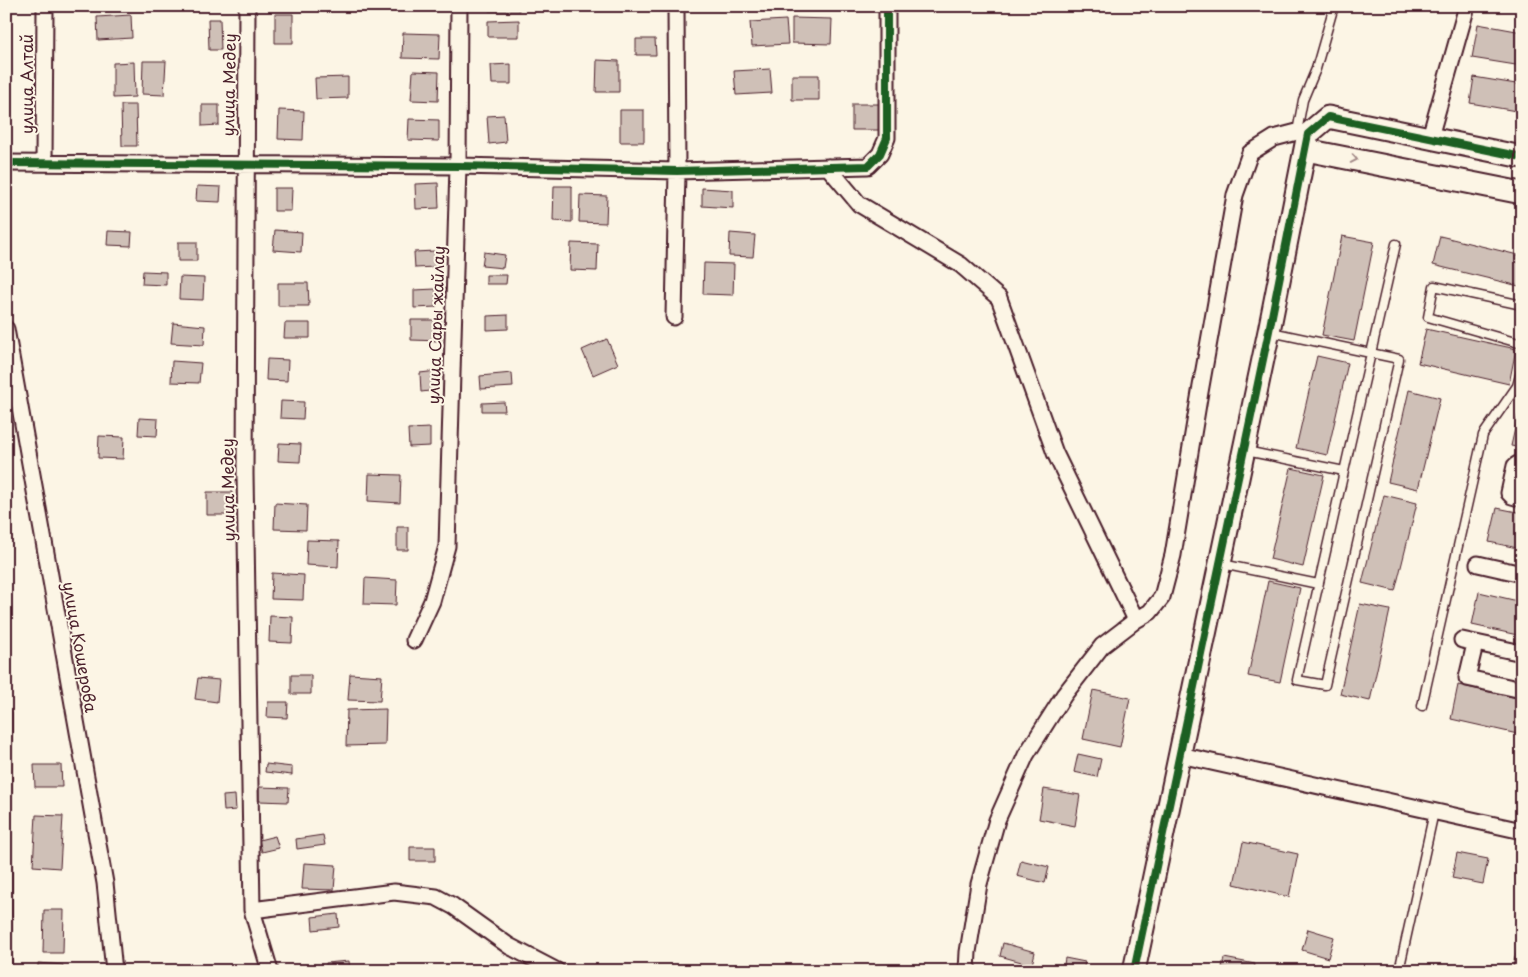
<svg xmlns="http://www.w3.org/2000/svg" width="1528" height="977" font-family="'Playpen Sans',sans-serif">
  <rect width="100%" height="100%" fill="#fcf5e5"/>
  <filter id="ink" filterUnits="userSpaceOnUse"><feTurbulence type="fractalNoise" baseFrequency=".02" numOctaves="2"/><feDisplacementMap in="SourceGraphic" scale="10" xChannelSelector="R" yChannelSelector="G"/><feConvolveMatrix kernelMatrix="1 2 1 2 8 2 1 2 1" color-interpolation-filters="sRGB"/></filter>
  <g filter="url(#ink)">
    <path fill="#cfc0b7" stroke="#4a1f2b" d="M 68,6 L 108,6 L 108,11 L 68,9 Z
      M 428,6 L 440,6 L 440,9 L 428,10 Z
      M 489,6 L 519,6 L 519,11 L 489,11 Z
      M 623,6 L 656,6 L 656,10 L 623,11 Z
      M 275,14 L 293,14 L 293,43 L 275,43 Z
      M 131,15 L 132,38 L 98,40 L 97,17 Z
      M 792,18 L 832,19 L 831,44 L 792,43 Z
      M 208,19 L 220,19 L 221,50 L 209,50 Z
      M 519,20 L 519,37 L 488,37 L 488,21 Z
      M 786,20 L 788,44 L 752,46 L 750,22 Z
      M 1478,24 L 1522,32 L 1522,66 L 1472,58 Z
      M 403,33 L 440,34 L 439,59 L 402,58 Z
      M 636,39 L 655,39 L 656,55 L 636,55 Z
      M 597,60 L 619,61 L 619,92 L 596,92 Z
      M 143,61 L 166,61 L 164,95 L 142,94 Z
      M 134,62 L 135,97 L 113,98 L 113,63 Z
      M 511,64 L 511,84 L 492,84 L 491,65 Z
      M 770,69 L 772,93 L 736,95 L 734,71 Z
      M 413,71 L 439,72 L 438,101 L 411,100 Z
      M 792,75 L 819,75 L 819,100 L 792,100 Z
      M 348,77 L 348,98 L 316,99 L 315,78 Z
      M 1474,77 L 1522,85 L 1522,112 L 1470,103 Z
      M 852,104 L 879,104 L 879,130 L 852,130 Z
      M 121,105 L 136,105 L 137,146 L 122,146 Z
      M 202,105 L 219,105 L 219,125 L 202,126 Z
      M 279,110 L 304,111 L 303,140 L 278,139 Z
      M 620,110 L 644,110 L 644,142 L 620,142 Z
      M 504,115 L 506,142 L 489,144 L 487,116 Z
      M 409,119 L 439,120 L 439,141 L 408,140 Z
      M 438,183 L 439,208 L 416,209 L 415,184 Z
      M 197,186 L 221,187 L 220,202 L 196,201 Z
      M 554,186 L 572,186 L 572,222 L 553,221 Z
      M 274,188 L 292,188 L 291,211 L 274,211 Z
      M 702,188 L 733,190 L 733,208 L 702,206 Z
      M 580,195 L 607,196 L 606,223 L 579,222 Z
      M 275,230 L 302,232 L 301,252 L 273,250 Z
      M 108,231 L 132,232 L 131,246 L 107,245 Z
      M 730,233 L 755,235 L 753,257 L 729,256 Z
      M 1342,236 L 1374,242 L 1354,341 L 1322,335 Z
      M 1440,236 L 1522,256 L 1522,275 L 1519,286 L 1433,265 Z
      M 178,242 L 197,242 L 197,261 L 178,261 Z
      M 571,243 L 598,244 L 597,271 L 570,270 Z
      M 435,251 L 435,267 L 415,268 L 414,252 Z
      M 484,252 L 505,255 L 503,268 L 482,266 Z
      M 704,263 L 734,264 L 733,295 L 703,294 Z
      M 143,271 L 166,272 L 166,285 L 142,284 Z
      M 486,275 L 507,275 L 506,284 L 486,284 Z
      M 180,277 L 204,278 L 203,300 L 179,299 Z
      M 278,283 L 308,283 L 309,306 L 278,306 Z
      M 436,289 L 436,307 L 414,308 L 414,290 Z
      M 508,315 L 508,329 L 487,330 L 487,316 Z
      M 411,320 L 441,320 L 441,341 L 411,340 Z
      M 173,323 L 205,326 L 204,345 L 171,343 Z
      M 285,323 L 310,323 L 310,338 L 284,338 Z
      M 1426,329 L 1516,349 L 1509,384 L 1418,363 Z
      M 607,339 L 618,364 L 593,375 L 582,350 Z
      M 1317,356 L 1348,363 L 1327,455 L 1296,448 Z
      M 267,359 L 288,360 L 287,381 L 266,380 Z
      M 172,361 L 201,363 L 199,383 L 171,382 Z
      M 437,371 L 438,390 L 421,392 L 420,373 Z
      M 512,373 L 513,387 L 481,389 L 480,376 Z
      M 1409,390 L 1440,398 L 1418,489 L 1388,482 Z
      M 281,401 L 304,402 L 303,419 L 280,418 Z
      M 504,402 L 505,411 L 482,411 L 482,403 Z
      M 1518,415 L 1522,416 L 1522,448 L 1511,446 Z
      M 139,418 L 158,419 L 157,436 L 138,435 Z
      M 430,428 L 430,446 L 409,447 L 408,429 Z
      M 99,436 L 124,437 L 123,459 L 98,458 Z
      M 279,443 L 301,444 L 300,462 L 278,461 Z
      M 1291,468 L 1324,475 L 1303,567 L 1270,559 Z
      M 369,474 L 401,475 L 400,503 L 368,501 Z
      M 207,492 L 232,492 L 231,515 L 207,515 Z
      M 1384,495 L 1417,503 L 1395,591 L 1362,583 Z
      M 275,503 L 307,505 L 306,530 L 274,529 Z
      M 1497,508 L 1522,513 L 1522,549 L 1489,542 Z
      M 397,527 L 408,527 L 408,550 L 397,550 Z
      M 307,540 L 339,541 L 338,567 L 306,565 Z
      M 272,573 L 304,575 L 303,600 L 271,599 Z
      M 365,578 L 397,580 L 396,605 L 364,604 Z
      M 1268,581 L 1300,588 L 1280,682 L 1248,676 Z
      M 1479,592 L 1522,602 L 1522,636 L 1472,625 Z
      M 1360,604 L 1390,610 L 1370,701 L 1340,694 Z
      M 270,616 L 293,617 L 292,643 L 269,642 Z
      M 350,674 L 382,676 L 380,701 L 348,700 Z
      M 291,675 L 311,675 L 311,694 L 291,694 Z
      M 198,678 L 219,680 L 217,702 L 195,699 Z
      M 1458,685 L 1522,699 L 1522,735 L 1451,719 Z
      M 1093,690 L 1130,698 L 1120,747 L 1083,739 Z
      M 268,702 L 288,702 L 287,718 L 267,717 Z
      M 386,709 L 385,745 L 346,746 L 347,710 Z
      M 1078,754 L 1101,759 L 1097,777 L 1074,772 Z
      M 266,764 L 292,767 L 292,775 L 265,772 Z
      M 34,765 L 61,765 L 62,787 L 35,787 Z
      M 259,787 L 289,788 L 288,802 L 259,801 Z
      M 1044,789 L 1080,795 L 1075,826 L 1039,819 Z
      M 235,795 L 236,810 L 224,811 L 223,796 Z
      M 36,815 L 63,816 L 60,868 L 33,866 Z
      M 323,835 L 325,845 L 297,849 L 296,839 Z
      M 275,836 L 279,848 L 262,852 L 259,840 Z
      M 1243,842 L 1298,854 L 1289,897 L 1234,884 Z
      M 410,847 L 435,847 L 435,861 L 410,861 Z
      M 1457,853 L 1488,859 L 1483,884 L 1452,878 Z
      M 1021,860 L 1049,867 L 1045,883 L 1017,876 Z
      M 304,863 L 336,865 L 334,890 L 302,889 Z
      M 44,910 L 64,910 L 63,953 L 43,953 Z
      M 338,914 L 339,927 L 313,930 L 312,917 Z
      M 1308,929 L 1334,937 L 1328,958 L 1302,950 Z
      M 1519,940 L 1522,940 L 1522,968 L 1513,966 Z
      M 1003,943 L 1035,952 L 1032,965 L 1000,956 Z
      M 1065,958 L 1085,962 L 1083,971 L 1063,971 Z
      M 1224,958 L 1255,964 L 1254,971 L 1239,971 L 1222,967 Z
      M 349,961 L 350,971 L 326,971 L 326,963 Z
      M 38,963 L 63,965 L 62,971 L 38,971 Z"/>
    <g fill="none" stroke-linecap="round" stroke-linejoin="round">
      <g stroke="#4a1f2b" stroke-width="11">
        <path id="lane" d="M 1297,132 L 1303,100 L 1316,69 L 1334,6
          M 1522,305 L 1434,286 L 1428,317 L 1522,344
          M 1271,332 L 1399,359 L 1325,685 L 1297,680 C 1329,535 1363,389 1396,244
          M 1246,451 L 1344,471
          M 1222,564 L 1318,584
          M 1422,706 L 1483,435 L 1517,386 L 1522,368
          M 7,713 L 7,971
          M 1399,971 L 1434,812"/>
      </g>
      <g stroke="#4a1f2b" stroke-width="19">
        <path id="street" d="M 247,6 L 245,474 L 252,910 L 270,971
          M 1430,137 L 1467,6
          M 6,163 L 458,166 L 677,171 L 868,166 L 880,154 L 887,138 L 887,6
          M 44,163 L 45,6
          M 828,167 L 859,204 L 961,265 L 999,298 L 1055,453 L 1136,620
          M 674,317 L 677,171 L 676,6
          M 6,329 L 105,883 L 114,971
          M 1522,465 L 1518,464 L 1515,466 L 1509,493 L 1512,496 L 1522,499
          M 1478,564 L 1522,574
          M 414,640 L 432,601 L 447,546 L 458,166 L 459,6
          M 1462,640 L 1522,653
          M 1475,644 L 1467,678 L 1522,690
          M 1180,755 L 1522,831
          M 252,910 L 394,892 L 436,897 L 453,906 L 509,946 L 557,971
          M 967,971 L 968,952 L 979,884 L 997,820 L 1026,755 L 1064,695 L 1102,646 L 1136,620 L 1150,612 L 1162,597 L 1173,555 L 1200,392 L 1235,195 L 1250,153 L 1274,138 L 1297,132 L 1308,134"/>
      </g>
      <g stroke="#4a1f2b" stroke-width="25">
        <path id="secondary" d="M 1306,150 L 1522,193
          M 1134,971 L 1269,331 L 1308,134 L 1328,117 L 1522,157"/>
      </g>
      <use href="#lane" stroke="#fcf5e5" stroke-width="8"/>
      <use href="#street" stroke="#fcf5e5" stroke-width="15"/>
      <use href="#secondary" stroke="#fcf5e5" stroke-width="21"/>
      <g stroke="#fcf5e5" stroke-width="11">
        <path id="cycleway" d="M 6,163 L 458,166 L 677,171 L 868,166 L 880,154 L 887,138 L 887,6
          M 1134,971 L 1269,331 L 1308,134 L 1328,117 L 1522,157"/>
      </g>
      <use href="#cycleway" stroke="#1b5e20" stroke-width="8"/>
    </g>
    <defs><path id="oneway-chevron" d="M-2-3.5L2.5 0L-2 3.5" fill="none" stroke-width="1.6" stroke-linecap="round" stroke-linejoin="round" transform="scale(1.25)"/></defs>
    <use stroke="#a38a88" href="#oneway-chevron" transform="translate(1354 159) rotate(11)"/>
  </g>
  <g text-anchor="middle" stroke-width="4" stroke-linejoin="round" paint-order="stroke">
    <g font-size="16" fill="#4a1f2b" stroke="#fcf5e5">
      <text transform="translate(27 84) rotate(-90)" y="6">улица Алтай</text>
      <text transform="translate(229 85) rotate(-89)" y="6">улица Медеу</text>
      <text transform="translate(436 325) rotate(-88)" y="6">улица Сары жайлау</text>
      <text transform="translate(228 490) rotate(-91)" y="6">улица Медеу</text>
      <text transform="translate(80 647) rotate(80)" y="6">улица Кошерова</text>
    </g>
  </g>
  <rect width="1528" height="977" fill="none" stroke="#fcf5e5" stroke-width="25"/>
  <rect x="12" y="12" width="1503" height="952" fill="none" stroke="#4a1f2b" stroke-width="2" filter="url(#ink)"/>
</svg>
